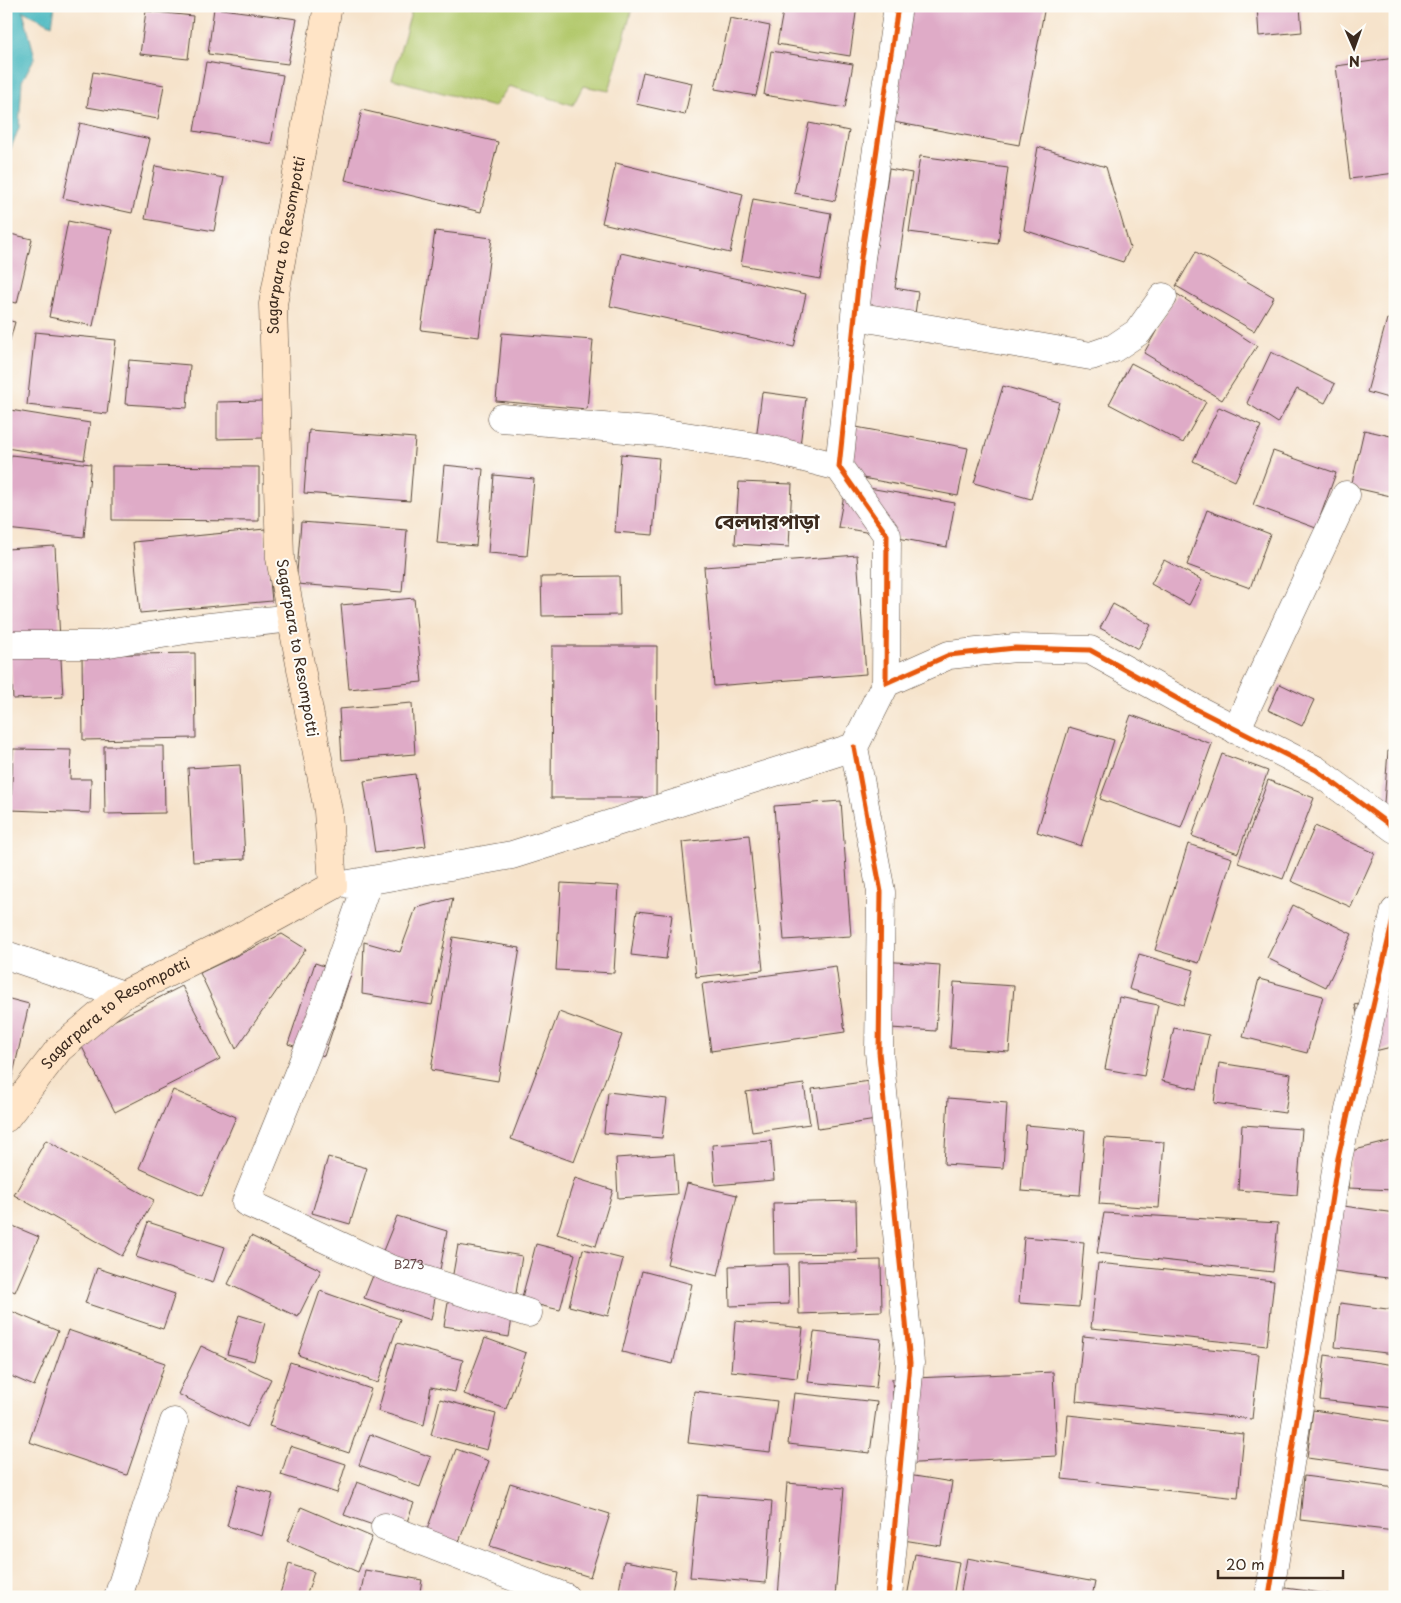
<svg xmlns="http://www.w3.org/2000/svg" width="1401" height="1603" font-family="'Playpen Sans','Noto Sans Bengali',sans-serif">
  <rect width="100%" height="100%" fill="#fdfcf7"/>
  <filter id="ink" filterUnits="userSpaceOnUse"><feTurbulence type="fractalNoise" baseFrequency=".02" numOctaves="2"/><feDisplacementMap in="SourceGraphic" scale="10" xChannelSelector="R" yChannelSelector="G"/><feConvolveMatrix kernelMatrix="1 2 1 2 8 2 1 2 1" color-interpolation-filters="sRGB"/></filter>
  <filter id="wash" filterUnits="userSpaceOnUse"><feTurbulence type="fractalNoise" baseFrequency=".0096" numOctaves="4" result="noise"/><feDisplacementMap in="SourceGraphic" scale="20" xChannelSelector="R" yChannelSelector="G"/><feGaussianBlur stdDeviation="1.12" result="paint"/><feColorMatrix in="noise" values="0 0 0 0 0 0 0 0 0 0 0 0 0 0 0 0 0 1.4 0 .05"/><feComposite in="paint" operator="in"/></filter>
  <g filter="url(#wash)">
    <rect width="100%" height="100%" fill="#f6e3cb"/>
    <path fill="#b3c96d" stroke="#777a46" d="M 413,6 L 633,6 L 609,91 L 583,86 L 573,105 L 509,86 L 494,107 L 392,79 Z"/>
    <path fill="#49b8c0" stroke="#42716f" d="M 6,6 L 55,6 L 52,25 L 23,11 L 35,57 L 22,81 L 19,128 L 6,160 Z"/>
    <g id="blocks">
      <path fill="#dfabc7" d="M 784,6 L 857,6 L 850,56 L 777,44 Z
        M 910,6 L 1045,6 L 1019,145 L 888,121 Z
        M 1257,6 L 1300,6 L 1302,32 L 1259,36 Z
        M 214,8 L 297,19 L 288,64 L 208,54 Z
        M 146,11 L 193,16 L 188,59 L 140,54 Z
        M 730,18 L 770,26 L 756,96 L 715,89 Z
        M 771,51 L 853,64 L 845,108 L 764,95 Z
        M 1395,58 L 1395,173 L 1350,179 L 1336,66 Z
        M 206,62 L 283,75 L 271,144 L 194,131 Z
        M 93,72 L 164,85 L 158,119 L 87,107 Z
        M 643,72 L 692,83 L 685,115 L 636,104 Z
        M 362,110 L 498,142 L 481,212 L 345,180 Z
        M 80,123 L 150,139 L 132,213 L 63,198 Z
        M 809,123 L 849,131 L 835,201 L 794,193 Z
        M 1038,147 L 1106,167 L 1130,248 L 1123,262 L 1024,230 Z
        M 920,156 L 1008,168 L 998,244 L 909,232 Z
        M 616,163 L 743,194 L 730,253 L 602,223 Z
        M 155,166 L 224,178 L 214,231 L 145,219 Z
        M 889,169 L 912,173 L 895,288 L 918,292 L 915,314 L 867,307 Z
        M 753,199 L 831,213 L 820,279 L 741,265 Z
        M 68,221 L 112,230 L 93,326 L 49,317 Z
        M 435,231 L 492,238 L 479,337 L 421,330 Z
        M 6,233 L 32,239 L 17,303 L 6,301 Z
        M 1196,252 L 1274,297 L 1254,331 L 1176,286 Z
        M 621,253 L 806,294 L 794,347 L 610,306 Z
        M 1177,294 L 1257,346 L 1222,400 L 1144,353 Z
        M 1387,319 L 1395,321 L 1395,400 L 1367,392 Z
        M 6,320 L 15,322 L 7,351 L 6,350 Z
        M 35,332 L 116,340 L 107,414 L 27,405 Z
        M 502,333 L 593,340 L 587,409 L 496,401 Z
        M 1271,352 L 1335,384 L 1325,403 L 1297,389 L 1278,423 L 1247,403 Z
        M 129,360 L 190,365 L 187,408 L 125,404 Z
        M 1131,363 L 1206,402 L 1183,443 L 1109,404 Z
        M 1003,386 L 1059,402 L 1031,499 L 974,483 Z
        M 762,392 L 806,398 L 798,462 L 754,456 Z
        M 264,401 L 264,438 L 217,439 L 217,402 Z
        M 1219,407 L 1261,426 L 1235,481 L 1193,461 Z
        M 10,410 L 90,423 L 84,460 L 6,448 L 6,430 Z
        M 856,427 L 968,448 L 958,496 L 847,475 Z
        M 309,430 L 415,438 L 410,501 L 304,493 Z
        M 1364,430 L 1395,437 L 1395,497 L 1351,487 Z
        M 1273,451 L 1336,473 L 1316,528 L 1253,505 Z
        M 621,454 L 659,458 L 653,535 L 615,532 Z
        M 11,455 L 91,464 L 84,537 L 6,529 L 6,494 Z
        M 444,465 L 483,469 L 476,546 L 437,543 Z
        M 112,466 L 259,467 L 259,521 L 112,520 Z
        M 494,475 L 534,479 L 527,556 L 488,553 Z
        M 739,482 L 792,484 L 789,547 L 735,544 Z
        M 846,484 L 955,503 L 947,547 L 838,527 Z
        M 1207,510 L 1270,534 L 1250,588 L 1187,565 Z
        M 301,522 L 407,530 L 402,592 L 296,584 Z
        M 265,529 L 272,601 L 140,613 L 133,542 Z
        M 55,546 L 63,697 L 13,699 L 6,581 L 6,549 Z
        M 857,555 L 866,674 L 714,686 L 704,567 Z
        M 1164,560 L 1202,580 L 1189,605 L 1151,584 Z
        M 619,576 L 620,615 L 542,616 L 541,577 Z
        M 414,598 L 422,682 L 349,689 L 341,605 Z
        M 1113,604 L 1151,625 L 1138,649 L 1100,628 Z
        M 552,646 L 657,646 L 656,798 L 551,798 Z
        M 195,653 L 196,738 L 83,740 L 82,655 Z
        M 1280,684 L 1314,700 L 1302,726 L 1268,710 Z
        M 412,703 L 415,754 L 342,760 L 339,709 Z
        M 1131,715 L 1212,744 L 1181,828 L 1100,799 Z
        M 1069,727 L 1114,740 L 1081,846 L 1037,832 Z
        M 104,746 L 164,746 L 165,813 L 105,814 Z
        M 13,749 L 71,750 L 70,779 L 91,779 L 90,813 L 11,810 Z
        M 1388,751 L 1395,752 L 1395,817 L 1383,816 Z
        M 1222,754 L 1268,771 L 1238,853 L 1192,836 Z
        M 240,765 L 245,859 L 193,862 L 188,768 Z
        M 415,774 L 426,846 L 375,853 L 364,781 Z
        M 1268,780 L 1314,798 L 1283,879 L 1238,863 Z
        M 841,801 L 851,936 L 784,940 L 774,806 Z
        M 1315,826 L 1375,853 L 1351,907 L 1291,881 Z
        M 749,835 L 763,970 L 696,977 L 682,842 Z
        M 1188,844 L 1232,858 L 1199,963 L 1155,950 Z
        M 561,883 L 619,886 L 614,973 L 556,970 Z
        M 453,898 L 432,1005 L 362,994 L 364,942 L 400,952 L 416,908 Z
        M 1293,905 L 1352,934 L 1326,987 L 1267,958 Z
        M 637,911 L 672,915 L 666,959 L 631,955 Z
        M 282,934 L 306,949 L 236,1049 L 200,973 Z
        M 453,937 L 520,948 L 498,1081 L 431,1070 Z
        M 1139,954 L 1194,970 L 1184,1005 L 1129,989 Z
        M 881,961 L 940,965 L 936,1031 L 876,1027 Z
        M 315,963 L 351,975 L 324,1056 L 288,1044 Z
        M 836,966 L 845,1032 L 711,1051 L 702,984 Z
        M 1259,979 L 1323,996 L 1307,1053 L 1243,1037 Z
        M 954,982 L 1014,986 L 1009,1052 L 950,1048 Z
        M 182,986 L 220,1059 L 115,1112 L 78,1039 Z
        M 1395,995 L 1395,1046 L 1367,1053 L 1355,1005 Z
        M 1119,997 L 1158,1005 L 1144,1076 L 1105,1069 Z
        M 6,998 L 29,1004 L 11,1083 L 6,1090 Z
        M 559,1012 L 622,1035 L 574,1162 L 511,1139 Z
        M 1174,1028 L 1209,1035 L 1197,1089 L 1162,1081 Z
        M 1219,1063 L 1291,1074 L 1285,1113 L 1214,1103 Z
        M 870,1081 L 876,1120 L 818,1129 L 812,1089 Z
        M 804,1084 L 810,1124 L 752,1132 L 746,1092 Z
        M 173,1090 L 236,1117 L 202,1196 L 139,1168 Z
        M 608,1092 L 667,1099 L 662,1138 L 604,1133 Z
        M 948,1098 L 1007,1103 L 1003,1168 L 944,1164 Z
        M 1026,1125 L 1085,1130 L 1080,1195 L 1021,1191 Z
        M 1242,1125 L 1302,1129 L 1297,1195 L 1238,1190 Z
        M 1105,1138 L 1164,1142 L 1159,1208 L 1099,1204 Z
        M 46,1140 L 154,1200 L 122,1256 L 14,1195 Z
        M 1395,1140 L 1395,1190 L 1348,1188 L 1351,1151 Z
        M 771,1141 L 774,1180 L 715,1185 L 712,1145 Z
        M 674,1154 L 677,1194 L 618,1198 L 616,1158 Z
        M 328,1157 L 367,1168 L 350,1224 L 312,1213 Z
        M 575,1178 L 613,1190 L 596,1246 L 557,1234 Z
        M 687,1183 L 737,1195 L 718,1276 L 667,1264 Z
        M 856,1201 L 857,1253 L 774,1254 L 773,1203 Z
        M 1336,1205 L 1395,1213 L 1395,1279 L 1327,1270 Z
        M 1104,1213 L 1278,1223 L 1273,1272 L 1097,1253 Z
        M 397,1216 L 447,1231 L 431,1320 L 364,1298 Z
        M 148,1222 L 225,1247 L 213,1283 L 136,1257 Z
        M 6,1223 L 39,1237 L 15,1292 L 6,1288 Z
        M 251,1236 L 321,1270 L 298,1317 L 228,1284 Z
        M 1024,1237 L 1084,1242 L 1079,1307 L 1019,1303 Z
        M 536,1244 L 575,1254 L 560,1310 L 521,1301 Z
        M 458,1245 L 522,1256 L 509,1337 L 444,1326 Z
        M 583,1249 L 623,1259 L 608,1316 L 569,1306 Z
        M 881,1260 L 882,1311 L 799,1314 L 798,1262 Z
        M 1098,1263 L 1274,1281 L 1267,1346 L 1091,1328 Z
        M 788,1264 L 789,1304 L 730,1306 L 729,1266 Z
        M 97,1268 L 175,1294 L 163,1329 L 85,1303 Z
        M 642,1271 L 692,1284 L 673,1364 L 622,1352 Z
        M 320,1291 L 400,1319 L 378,1383 L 298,1355 Z
        M 1340,1303 L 1395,1310 L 1395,1354 L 1335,1347 Z
        M 6,1309 L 58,1331 L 34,1386 L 6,1374 Z
        M 239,1315 L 265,1323 L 254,1361 L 227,1354 Z
        M 735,1321 L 803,1328 L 797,1378 L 731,1371 Z
        M 68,1330 L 165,1363 L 127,1475 L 29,1442 Z
        M 814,1332 L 881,1339 L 876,1388 L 808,1382 Z
        M 1083,1336 L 1259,1354 L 1252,1419 L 1076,1401 Z
        M 485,1338 L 526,1353 L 506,1409 L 464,1394 Z
        M 397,1343 L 463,1360 L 455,1392 L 431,1387 L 424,1425 L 378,1411 Z
        M 201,1346 L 271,1379 L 247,1427 L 178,1394 Z
        M 1325,1355 L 1395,1365 L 1395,1408 L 1320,1400 Z
        M 290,1362 L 371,1389 L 349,1453 L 269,1426 Z
        M 1053,1372 L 1057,1456 L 897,1464 L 892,1379 Z
        M 694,1391 L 777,1401 L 770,1452 L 688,1443 Z
        M 794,1393 L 877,1402 L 870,1453 L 788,1444 Z
        M 440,1399 L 496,1414 L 487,1450 L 431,1435 Z
        M 1313,1410 L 1395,1422 L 1395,1470 L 1307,1458 Z
        M 1068,1415 L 1244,1434 L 1238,1498 L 1062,1479 Z
        M 370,1434 L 431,1457 L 420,1487 L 359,1465 Z
        M 290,1446 L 346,1464 L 337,1493 L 281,1475 Z
        M 456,1449 L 489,1461 L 456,1550 L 424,1538 Z
        M 908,1475 L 952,1482 L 941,1546 L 897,1539 Z
        M 1304,1476 L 1395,1488 L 1395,1531 L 1300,1520 Z
        M 357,1482 L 414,1503 L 402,1535 L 344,1515 Z
        M 510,1483 L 610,1514 L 590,1577 L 490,1546 Z
        M 787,1483 L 844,1488 L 835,1597 L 778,1597 Z
        M 238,1485 L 273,1494 L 262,1536 L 227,1526 Z
        M 698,1495 L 772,1501 L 766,1583 L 690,1577 Z
        M 301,1507 L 372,1537 L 358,1572 L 287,1541 Z
        M 915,1554 L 959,1562 L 953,1597 L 907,1597 Z
        M 967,1558 L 1095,1582 L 1092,1597 L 960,1597 Z
        M 624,1561 L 676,1570 L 671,1597 L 618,1597 Z
        M 289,1564 L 314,1572 L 306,1597 L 279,1597 Z
        M 365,1570 L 422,1580 L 419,1597 L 360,1597 Z
        M 1257,1584 L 1343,1596 L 1343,1597 L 1256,1597 Z
        M 690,1594 L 708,1595 L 708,1597 L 690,1597 Z"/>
    </g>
  </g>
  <g filter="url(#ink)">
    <use href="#blocks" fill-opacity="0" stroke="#574638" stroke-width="1"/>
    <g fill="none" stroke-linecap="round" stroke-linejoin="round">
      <g stroke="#574638" stroke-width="29">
        <path id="minor" d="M 898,6 L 861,258 L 839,467 L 887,535 L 886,683 L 949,655 L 1015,648 L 1090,650 L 1194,708 L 1316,770 L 1395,829
          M 855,316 L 1091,356 L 1114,348 L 1138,332 L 1163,297
          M 502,418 L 659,432 L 769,449 L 839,467
          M 6,645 L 97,645 L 191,629 L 292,618
          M 1236,730 L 1346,495
          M 854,747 L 881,892 L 879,1052 L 910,1363 L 888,1597
          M 368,881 L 318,1025 L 246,1202 L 388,1268 L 528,1313
          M 349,884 L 512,855 L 854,747 L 886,683
          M 6,955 L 123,995
          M 385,1527 L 565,1597
          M 118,1597 L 174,1422
          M 1269,1597 L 1338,1158 L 1395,911"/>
      </g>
      <g stroke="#574638" stroke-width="29">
        <g id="secondary">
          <path id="s1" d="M 6,1118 L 59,1049 L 123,995 L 234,940 L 333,886 L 328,811 L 280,558 L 273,304 L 328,6"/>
        </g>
      </g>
      <use href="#minor" stroke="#fff" stroke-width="28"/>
      <use href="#secondary" stroke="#ffe4c6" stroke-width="28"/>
      <g stroke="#fdfcf7" stroke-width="8">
        <path id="cycleway" d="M 898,6 L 861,258 L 839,467 L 887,535 L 886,683 L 949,655 L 1015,648 L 1090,650 L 1194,708 L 1316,770 L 1395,829
          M 854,747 L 881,892 L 879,1052 L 910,1363 L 888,1597
          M 1269,1597 L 1338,1158 L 1395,911"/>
      </g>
      <use href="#cycleway" stroke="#e8590c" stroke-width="5"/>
    </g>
  </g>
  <g text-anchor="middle" stroke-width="4" stroke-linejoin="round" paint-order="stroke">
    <g font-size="12" fill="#644a48">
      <text x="409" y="1269">B273</text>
    </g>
    <g font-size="15" fill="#3b2a1e" stroke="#fdfcf7">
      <text dy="5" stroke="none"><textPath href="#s1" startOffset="1054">Sagarpara to Resompotti</textPath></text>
      <text transform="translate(297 648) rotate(80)" y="5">Sagarpara to Resompotti</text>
      <text dy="5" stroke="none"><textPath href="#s1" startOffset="154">Sagarpara to Resompotti</textPath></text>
    </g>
    <g font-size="20" font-weight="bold" fill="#3b2a1e" stroke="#fdfcf7">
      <text x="767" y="529">বেলদারপাড়া</text>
    </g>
  </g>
  <rect width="1401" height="1603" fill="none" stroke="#fdfcf7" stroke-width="25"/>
  <g transform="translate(1354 48) rotate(178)" stroke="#fdfcf7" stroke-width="4" paint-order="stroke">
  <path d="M0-4L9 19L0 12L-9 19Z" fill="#3b2a1e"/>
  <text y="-8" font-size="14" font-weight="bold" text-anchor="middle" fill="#3b2a1e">N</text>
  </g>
  <path d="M1218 1570v8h125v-8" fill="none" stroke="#3b2a1e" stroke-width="2.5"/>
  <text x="1226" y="1570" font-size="15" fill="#3b2a1e" stroke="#fdfcf7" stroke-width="4" paint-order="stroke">20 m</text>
</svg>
